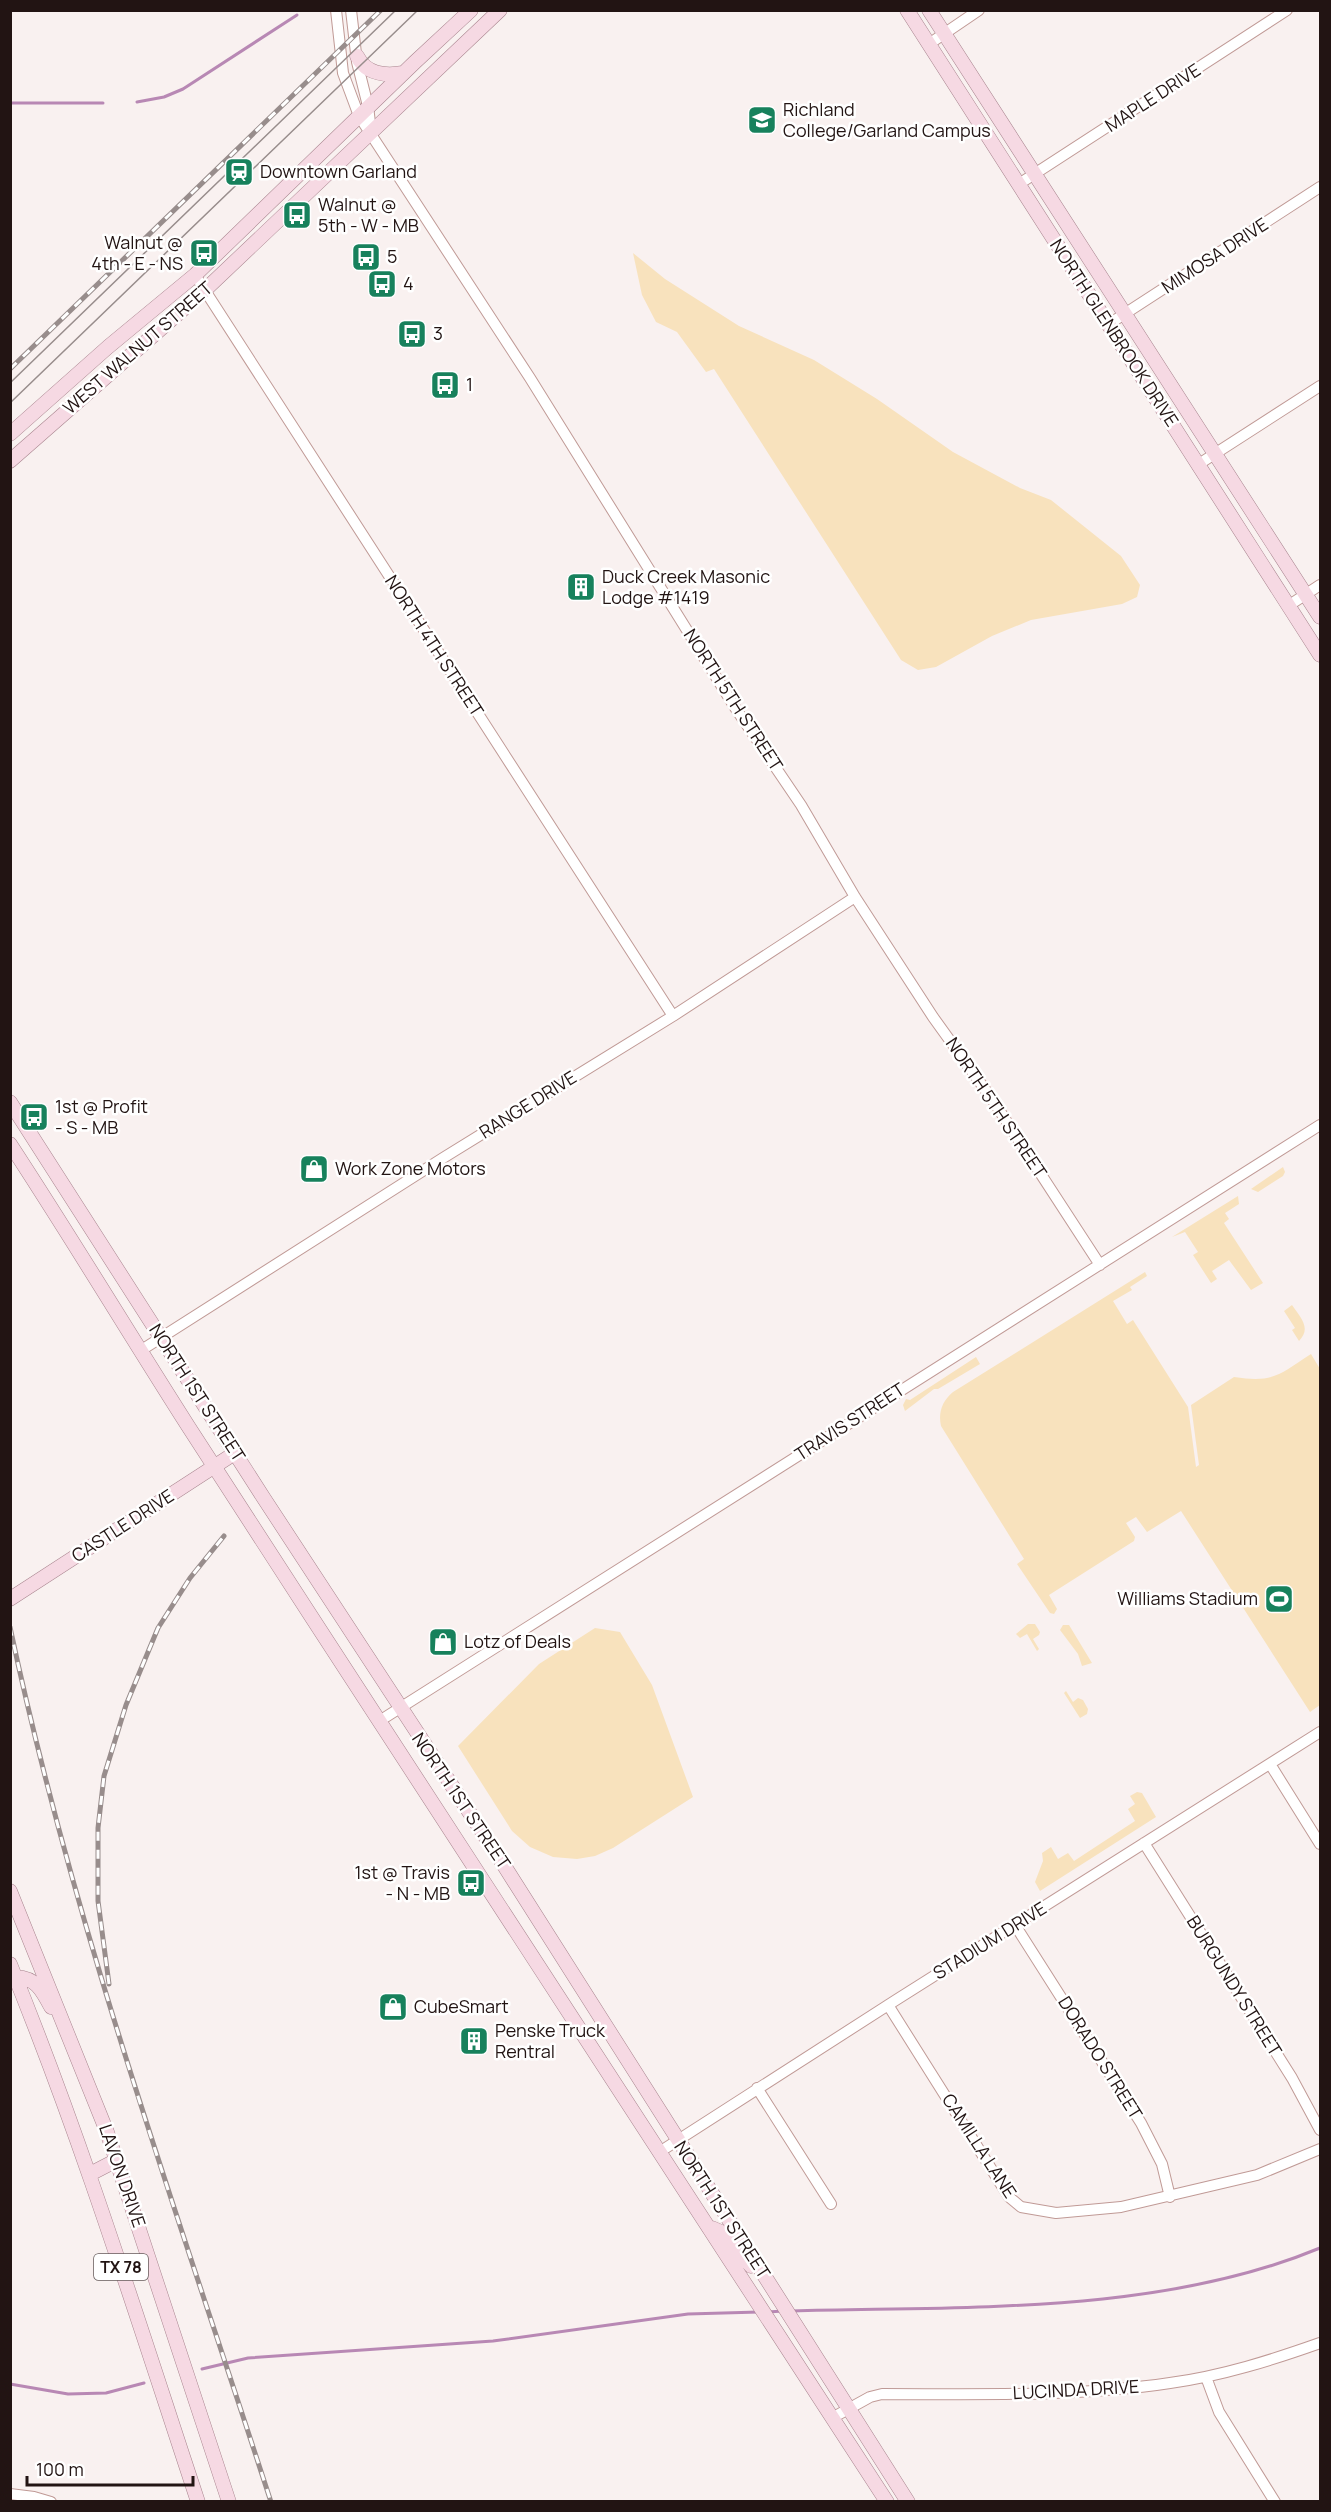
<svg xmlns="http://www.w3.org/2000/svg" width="1331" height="2512" font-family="Manrope,sans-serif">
  <rect width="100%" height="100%" fill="#f9f1f0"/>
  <path fill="#f8e2bd" d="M 633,253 L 665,279 L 739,326 L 814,360 L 877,399 L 953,452 L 1020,488 L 1051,500 L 1121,556 L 1140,585 L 1137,597 L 1122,604 L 1031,620 L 992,636 L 936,667 L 918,670 L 901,660 L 714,369 L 706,372 L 677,332 L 656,322 L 642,295 Z
    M 1283,1167 L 1285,1172 L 1283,1176 L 1258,1192 L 1251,1189 Z
    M 1238,1196 L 1239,1204 L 1225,1213 L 1229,1219 L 1224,1223 L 1263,1283 L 1251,1290 L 1229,1260 L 1212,1271 L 1217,1279 L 1211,1283 L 1193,1255 L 1198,1252 L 1185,1232 L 1172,1237 Z
    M 1145,1272 L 1147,1276 L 1130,1287 L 1132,1290 L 1113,1301 L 1127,1324 L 1133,1320 L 1188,1407 L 1196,1467 L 1199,1465 L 1191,1405 L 1234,1377 C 1273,1383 1279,1375 1311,1354 L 1320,1369 L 1320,1705 L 1310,1712 L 1181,1511 L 1147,1532 L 1136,1517 L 1126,1523 L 1135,1537 L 1134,1541 L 1049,1595 L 1057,1609 L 1054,1614 L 1050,1613 L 1017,1564 L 1024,1559 L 941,1426 C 938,1413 942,1401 953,1392 Z
    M 1292,1305 C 1300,1317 1312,1328 1299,1341 L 1292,1330 L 1295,1328 L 1284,1311 Z
    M 976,1357 L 980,1364 L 938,1389 L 934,1389 L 905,1411 L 903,1405 L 906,1399 L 910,1400 Z
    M 1028,1624 L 1035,1624 L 1040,1632 L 1039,1635 L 1033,1639 L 1039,1649 L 1037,1651 L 1027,1634 L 1020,1638 L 1016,1634 Z
    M 1063,1625 L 1069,1625 L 1092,1663 L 1082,1666 L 1078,1654 L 1060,1630 Z
    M 595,1628 L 620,1632 L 652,1685 L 693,1797 L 613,1848 L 595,1856 L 577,1859 L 553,1857 L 530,1847 L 512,1831 L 458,1746 L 539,1664 Z
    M 1066,1691 L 1073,1702 L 1078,1698 L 1083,1700 L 1088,1709 L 1087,1714 L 1080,1718 L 1064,1693 Z
    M 1137,1792 L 1142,1793 L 1156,1817 L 1040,1891 L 1035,1882 L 1043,1861 L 1042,1853 L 1051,1847 L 1058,1859 L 1068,1853 L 1074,1861 L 1135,1821 L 1128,1809 L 1135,1804 L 1130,1796 Z"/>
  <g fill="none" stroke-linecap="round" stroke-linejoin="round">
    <path stroke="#b888b4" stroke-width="3" d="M 137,102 L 164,97 L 183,89 L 297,15
      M 10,103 L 103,103
      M 792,2311 C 964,2306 1159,2315 1320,2248
      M 768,2312 L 783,2311
      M 202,2369 L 248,2358 L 493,2341 L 688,2314 L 759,2312
      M 10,2384 L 68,2394 L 106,2393 L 144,2383"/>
    <g stroke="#c09a96" stroke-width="12">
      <path id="minor" d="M 336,10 L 343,73 L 359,116 L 530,378 L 736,709 L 801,805 L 855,897 L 933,1017 L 992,1099 L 1100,1265
        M 351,10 L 357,62 L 368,106 L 371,131
        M 929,44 L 979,10
        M 1019,184 L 1287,10
        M 195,275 L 673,1016
        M 1109,324 L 1320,187
        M 1199,464 L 1320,386
        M 1288,606 L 1320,585
        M 140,1351 L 443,1158 L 673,1016 L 855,897
        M 381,1720 L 1320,1125
        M 1270,1764 L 1320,1844
        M 1144,1843 L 1292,2078 L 1320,2130
        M 1015,1925 L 1141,2123 L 1162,2164 L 1170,2197
        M 888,2005 L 1009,2197 L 1021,2207 L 1056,2213 L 1121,2207 L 1257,2175 L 1320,2149
        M 757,2088 L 831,2204
        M 661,2151 L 896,2000 L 1320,1732
        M 1206,2377 L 1219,2412 L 1275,2502
        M 832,2418 L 870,2397 L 882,2394 C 978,2394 1075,2397 1170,2383 C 1222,2376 1272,2360 1320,2343
        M 10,2494 L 34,2497 L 51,2502"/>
    </g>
    <g stroke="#a8848e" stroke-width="15">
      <path id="major" d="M 907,10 L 1320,655
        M 929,10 L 1320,617
        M 357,56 C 366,74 384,76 403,73
        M 10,434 L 108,347 L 195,275 L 415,62 L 471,10
        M 10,461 L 205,290 L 500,10
        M 10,1102 L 263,1497 L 498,1856 L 908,2502
        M 10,1144 C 71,1237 128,1332 188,1426 C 420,1785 653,2143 887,2502
        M 10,1599 L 235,1453
        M 10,1891 L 107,2132 L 229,2502
        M 10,1964 C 82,2140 138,2321 198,2502
        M 16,1977 C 36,1978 42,1990 51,2007
        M 90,2174 L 117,2160
        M 712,2228 L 721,2232 L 751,2266"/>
    </g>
    <use href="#minor" stroke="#fff" stroke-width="10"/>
    <use href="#major" stroke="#f6d9e3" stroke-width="14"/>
    <path stroke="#988d8c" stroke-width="1.5" d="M 10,383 L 396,10
      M 10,403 L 418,10"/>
    <g stroke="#988d8c" stroke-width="5">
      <path id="rail" d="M 10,369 L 381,10
        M 10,1627 C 73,1925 177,2212 271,2502
        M 109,1984 L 98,1901 L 98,1828 L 104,1776 L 126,1705 L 158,1628 L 190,1578 L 224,1536"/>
    </g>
    <use href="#rail" stroke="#fff" stroke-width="3" stroke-dasharray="9" stroke-linecap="butt"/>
  </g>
  <defs>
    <g id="university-square" transform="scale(1.5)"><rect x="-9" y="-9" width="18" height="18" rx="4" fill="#17815c" stroke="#fff"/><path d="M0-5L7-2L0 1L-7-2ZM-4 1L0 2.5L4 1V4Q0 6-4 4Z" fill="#fff"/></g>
    <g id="station-square" transform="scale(1.5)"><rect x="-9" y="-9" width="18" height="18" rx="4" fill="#17815c" stroke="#fff"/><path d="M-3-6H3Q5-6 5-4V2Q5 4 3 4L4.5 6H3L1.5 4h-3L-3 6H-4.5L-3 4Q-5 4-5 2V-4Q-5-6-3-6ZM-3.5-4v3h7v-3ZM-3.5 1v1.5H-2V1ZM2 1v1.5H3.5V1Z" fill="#fff"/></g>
    <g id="bus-square" transform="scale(1.5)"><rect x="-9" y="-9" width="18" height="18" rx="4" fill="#17815c" stroke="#fff"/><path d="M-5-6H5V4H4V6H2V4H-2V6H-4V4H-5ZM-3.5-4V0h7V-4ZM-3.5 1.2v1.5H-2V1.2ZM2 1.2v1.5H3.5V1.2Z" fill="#fff"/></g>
    <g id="building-square" transform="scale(1.5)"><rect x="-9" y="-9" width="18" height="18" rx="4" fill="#17815c" stroke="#fff"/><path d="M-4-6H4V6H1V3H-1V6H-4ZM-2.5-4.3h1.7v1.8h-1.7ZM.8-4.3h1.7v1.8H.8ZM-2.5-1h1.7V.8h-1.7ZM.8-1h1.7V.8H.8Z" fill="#fff"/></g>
    <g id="shop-square" transform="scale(1.5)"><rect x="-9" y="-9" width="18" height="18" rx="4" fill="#17815c" stroke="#fff"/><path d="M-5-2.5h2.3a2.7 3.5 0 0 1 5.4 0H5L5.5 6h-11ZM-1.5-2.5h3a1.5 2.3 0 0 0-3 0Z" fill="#fff"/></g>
    <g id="stadium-square" transform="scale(1.5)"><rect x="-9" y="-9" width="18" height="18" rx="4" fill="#17815c" stroke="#fff"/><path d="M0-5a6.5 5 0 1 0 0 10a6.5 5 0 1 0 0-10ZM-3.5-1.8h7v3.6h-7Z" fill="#fff"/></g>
  </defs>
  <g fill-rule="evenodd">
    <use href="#university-square" x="762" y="120"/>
    <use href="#station-square" x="239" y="172"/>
    <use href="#bus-square" x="297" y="215"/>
    <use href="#bus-square" x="204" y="253"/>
    <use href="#bus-square" x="366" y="257"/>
    <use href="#bus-square" x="382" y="284"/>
    <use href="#bus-square" x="412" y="334"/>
    <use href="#bus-square" x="445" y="385"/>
    <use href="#building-square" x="581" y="587"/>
    <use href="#bus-square" x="34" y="1117"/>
    <use href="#shop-square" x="314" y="1169"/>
    <use href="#stadium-square" x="1279" y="1599"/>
    <use href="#shop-square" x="443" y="1642"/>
    <use href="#bus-square" x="471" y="1883"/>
    <use href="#shop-square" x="393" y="2007"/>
    <use href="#building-square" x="474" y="2041"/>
  </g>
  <g text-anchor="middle" stroke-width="5" stroke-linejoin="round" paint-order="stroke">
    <rect fill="#fff" stroke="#645a5a" stroke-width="1.5" x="94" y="2254" width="54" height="26" rx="4.5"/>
    <g font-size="16" font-weight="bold" fill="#221413">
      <text x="121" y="2273">TX 78</text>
    </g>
    <g font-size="18" fill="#221413" stroke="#fff">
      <text transform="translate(1153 98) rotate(-33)" y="6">MAPLE DRIVE</text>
      <text transform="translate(1215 256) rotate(-33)" y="6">MIMOSA DRIVE</text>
      <text transform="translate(1114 333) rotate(57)" y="6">NORTH GLENBROOK DRIVE</text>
      <text transform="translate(138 348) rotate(-41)" y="6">WEST WALNUT STREET</text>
      <text transform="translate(434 646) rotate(57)" y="6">NORTH 4TH STREET</text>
      <text transform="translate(733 700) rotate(57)" y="6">NORTH 5TH STREET</text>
      <text transform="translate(528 1105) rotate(-32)" y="6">RANGE DRIVE</text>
      <text transform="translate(996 1108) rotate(56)" y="6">NORTH 5TH STREET</text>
      <text transform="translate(197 1393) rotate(57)" y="6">NORTH 1ST STREET</text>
      <text transform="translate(850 1422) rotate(-33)" y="6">TRAVIS STREET</text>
      <text transform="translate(123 1526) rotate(-33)" y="6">CASTLE DRIVE</text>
      <text transform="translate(461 1801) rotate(56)" y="6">NORTH 1ST STREET</text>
      <text transform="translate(990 1941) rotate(-32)" y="6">STADIUM DRIVE</text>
      <text transform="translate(1234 1986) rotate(58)" y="6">BURGUNDY STREET</text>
      <text transform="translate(1100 2058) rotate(58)" y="6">DORADO STREET</text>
      <text transform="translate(979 2146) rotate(57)" y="6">CAMILLA LANE</text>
      <text transform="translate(122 2176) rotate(71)" y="6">LAVON DRIVE</text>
      <text transform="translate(722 2210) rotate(57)" y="6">NORTH 1ST STREET</text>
      <text transform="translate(1076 2390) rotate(-3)" y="6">LUCINDA DRIVE</text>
    </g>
    <g font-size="18" fill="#221413" stroke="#fff" text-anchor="start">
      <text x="783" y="116">Richland<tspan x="783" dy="21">College/Garland Campus</tspan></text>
      <text x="260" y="178">Downtown Garland</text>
      <text x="318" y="211">Walnut @<tspan x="318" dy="21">5th - W - MB</tspan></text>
      <text x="183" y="249" text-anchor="end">Walnut @<tspan x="183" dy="21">4th - E - NS</tspan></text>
      <text x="387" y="263">5</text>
      <text x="403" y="290">4</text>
      <text x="433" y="340">3</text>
      <text x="466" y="391">1</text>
      <text x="602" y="583">Duck Creek Masonic<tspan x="602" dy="21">Lodge #1419</tspan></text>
      <text x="55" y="1113">1st @ Profit<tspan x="55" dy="21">- S - MB</tspan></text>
      <text x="335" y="1175">Work Zone Motors</text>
      <text x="1258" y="1605" text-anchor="end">Williams Stadium</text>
      <text x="464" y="1648">Lotz of Deals</text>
      <text x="450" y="1879" text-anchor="end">1st @ Travis<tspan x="450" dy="21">- N - MB</tspan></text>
      <text x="414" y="2013">CubeSmart</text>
      <text x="495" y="2037">Penske Truck<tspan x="495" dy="21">Rentral</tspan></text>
    </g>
  </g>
  <rect width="1331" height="2512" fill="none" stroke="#221413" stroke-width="24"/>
  <path d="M27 2476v9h166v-9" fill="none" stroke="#221413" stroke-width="3"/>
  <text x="36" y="2476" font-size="18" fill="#221413" stroke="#ffffff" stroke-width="4.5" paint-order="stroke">100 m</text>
</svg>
